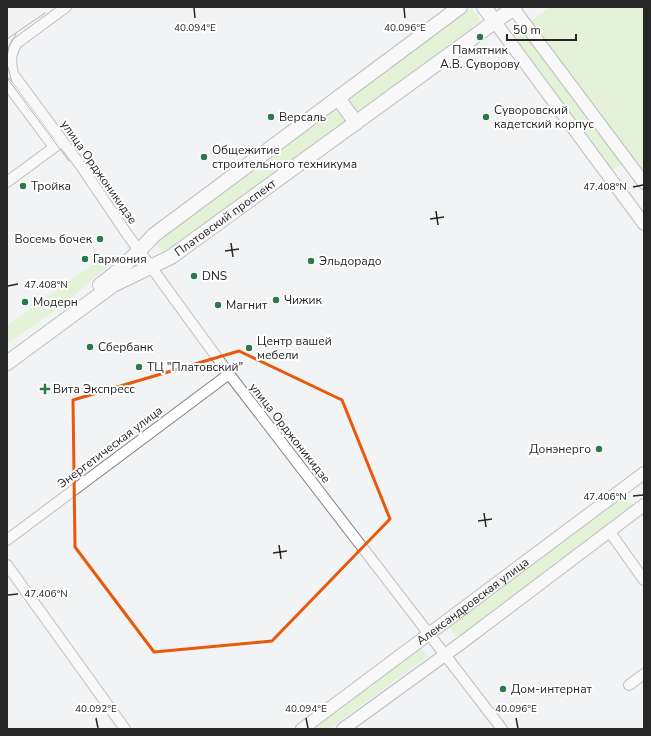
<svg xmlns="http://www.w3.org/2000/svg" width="651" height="736" font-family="'Nunito Sans',sans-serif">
  <rect width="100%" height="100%" fill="#f2f3f4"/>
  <path fill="#d2f1b3" d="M 550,7 L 644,7 L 644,173 L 531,21 Z
    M 471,8 L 481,21 L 358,112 L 348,98 Z
    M 520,26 L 623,162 L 610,172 L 509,34 Z
    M 334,108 L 344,121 L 164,254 L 154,240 Z
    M 107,254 L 112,262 L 66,303 L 7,344 L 7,326 Z
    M 624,493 L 633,505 L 458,638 L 449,626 Z
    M 420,647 L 428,656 L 329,729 L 310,729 Z"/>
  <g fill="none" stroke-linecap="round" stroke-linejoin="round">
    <g stroke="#828384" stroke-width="12">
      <path id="minor" d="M 7,71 L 13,74 L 81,166 L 127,234 L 229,374 L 502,729
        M 13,74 C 10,62 10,54 17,43 L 66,7
        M 7,84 L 54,147
        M 7,182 L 60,143
        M 609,531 L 644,580
        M 7,540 L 229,374
        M 7,565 L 125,729
        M 629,685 L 644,674"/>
    </g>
    <g stroke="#828384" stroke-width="14">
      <g id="tertiary">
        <path d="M 513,8 L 644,183"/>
        <path d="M 495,22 L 644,224"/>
        <path id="s1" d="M 302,729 L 644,473"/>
        <path d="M 343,729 L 460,644 L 644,505"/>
      </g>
    </g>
    <g stroke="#828384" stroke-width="16">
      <g id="secondary">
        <path d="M 484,7 L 495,22"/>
        <path d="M 338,98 L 356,123"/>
        <path d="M 100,285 C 120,271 137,253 154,235 L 460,7"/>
        <path id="s2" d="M 7,363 L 113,285 L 171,257 L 515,7"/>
      </g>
    </g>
    <use href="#minor" stroke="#fff" stroke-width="10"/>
    <use href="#tertiary" stroke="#fff" stroke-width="12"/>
    <use href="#secondary" stroke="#fff" stroke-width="14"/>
    <path stroke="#686868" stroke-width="1" d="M 7,39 L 45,13
      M 7,58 L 9,47 L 16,34
      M 7,64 L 12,82
      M 7,78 L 69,161"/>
  </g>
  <path d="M0 0H651V736H0ZM 239,351 L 342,400 L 390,519 L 272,641 L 154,652 L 75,547 L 73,400 Z" fill="#f2f3f4" fill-opacity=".55" fill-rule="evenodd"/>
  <path fill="none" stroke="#e8590c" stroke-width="3" stroke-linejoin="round" d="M 239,351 L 342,400 L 390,519 L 272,641 L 154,652 L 75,547 L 73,400 Z"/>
  <path fill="none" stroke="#262626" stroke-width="1.5" d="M 194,8 L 195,18M 404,8 L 405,18M 633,187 L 643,185M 436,211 L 438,225M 430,219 L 444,217M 231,243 L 233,257M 225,251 L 239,249M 8,286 L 18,284M 633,496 L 643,495M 484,513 L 486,527M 478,521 L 492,519M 279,545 L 281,559M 273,553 L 287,551M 8,595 L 18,594M 96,718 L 98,728M 306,718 L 308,728M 516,718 L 518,728"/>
  <g fill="#2c7949" stroke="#fff" stroke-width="1.5">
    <circle cx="480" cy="37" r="4"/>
    <circle cx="271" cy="117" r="4"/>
    <circle cx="486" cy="117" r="4"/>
    <circle cx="204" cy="157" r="4"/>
    <circle cx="23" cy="186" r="4"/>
    <circle cx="100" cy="239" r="4"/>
    <circle cx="85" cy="259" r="4"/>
    <circle cx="311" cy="261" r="4"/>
    <circle cx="194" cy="276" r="4"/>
    <circle cx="276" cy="300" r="4"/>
    <circle cx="25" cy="302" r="4"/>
    <circle cx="218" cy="305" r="4"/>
    <circle cx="90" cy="347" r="4"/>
    <circle cx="249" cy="348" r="4"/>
    <circle cx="139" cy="367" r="4"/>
    <path d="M43 383h4v4h4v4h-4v4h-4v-4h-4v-4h4z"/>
    <circle cx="599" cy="449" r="4"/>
    <circle cx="503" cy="689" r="4"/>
  </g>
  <g text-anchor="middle" stroke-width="4" stroke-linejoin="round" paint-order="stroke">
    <g font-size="12" fill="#262626" stroke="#fff" text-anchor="start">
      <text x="480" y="54" text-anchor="middle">Памятник<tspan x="480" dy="14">А.В. Суворову</tspan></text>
      <text x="494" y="114">Суворовский<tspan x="494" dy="14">кадетский корпус</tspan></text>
      <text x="279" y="121">Версаль</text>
      <text x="212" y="154">Общежитие<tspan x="212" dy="14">строительного техникума</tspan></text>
      <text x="31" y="190">Тройка</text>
      <text x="92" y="243" text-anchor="end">Восемь бочек</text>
      <text x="93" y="263">Гармония</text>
      <text x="319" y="265">Эльдорадо</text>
      <text x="202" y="280">DNS</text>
      <text x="284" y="304">Чижик</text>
      <text x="33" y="306">Модерн</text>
      <text x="226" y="309">Магнит</text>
      <text x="257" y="345">Центр вашей<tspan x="257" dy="14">мебели</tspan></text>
      <text x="98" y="351">Сбербанк</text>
      <text x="147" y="371">ТЦ "Платовский"</text>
      <text x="53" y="393">Вита Экспресс</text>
      <text x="591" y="453" text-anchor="end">Донэнерго</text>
      <text x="511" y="693">Дом-интернат</text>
    </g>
    <g font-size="12" fill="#262626" stroke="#fff">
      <text transform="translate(99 172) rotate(55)" y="4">улица Орджоникидзе</text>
      <text dy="4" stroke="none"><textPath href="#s2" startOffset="263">Платовский проспект</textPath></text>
      <text transform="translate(290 433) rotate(52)" y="4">улица Орджоникидзе</text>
      <text transform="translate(110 447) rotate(-37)" y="4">Энергетическая улица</text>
      <text dy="4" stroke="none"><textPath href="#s1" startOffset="213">Александровская улица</textPath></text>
    </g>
  </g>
  <g font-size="10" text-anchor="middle" fill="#262626" stroke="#fff" stroke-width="4" stroke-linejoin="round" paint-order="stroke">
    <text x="195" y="31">40.094°E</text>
    <text x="405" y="31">40.096°E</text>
    <text x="605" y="190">47.408°N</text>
    <text x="46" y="288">47.408°N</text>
    <text x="605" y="500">47.406°N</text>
    <text x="46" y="597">47.406°N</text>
    <text x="96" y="712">40.092°E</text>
    <text x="306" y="712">40.094°E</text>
    <text x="516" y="712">40.096°E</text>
  </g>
  <rect width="651" height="736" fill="none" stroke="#262626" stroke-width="16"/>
  <path d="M507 34v6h69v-6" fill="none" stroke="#262626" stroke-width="2"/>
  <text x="513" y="34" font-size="12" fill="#262626" stroke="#ffffff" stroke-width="3" paint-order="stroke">50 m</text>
</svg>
